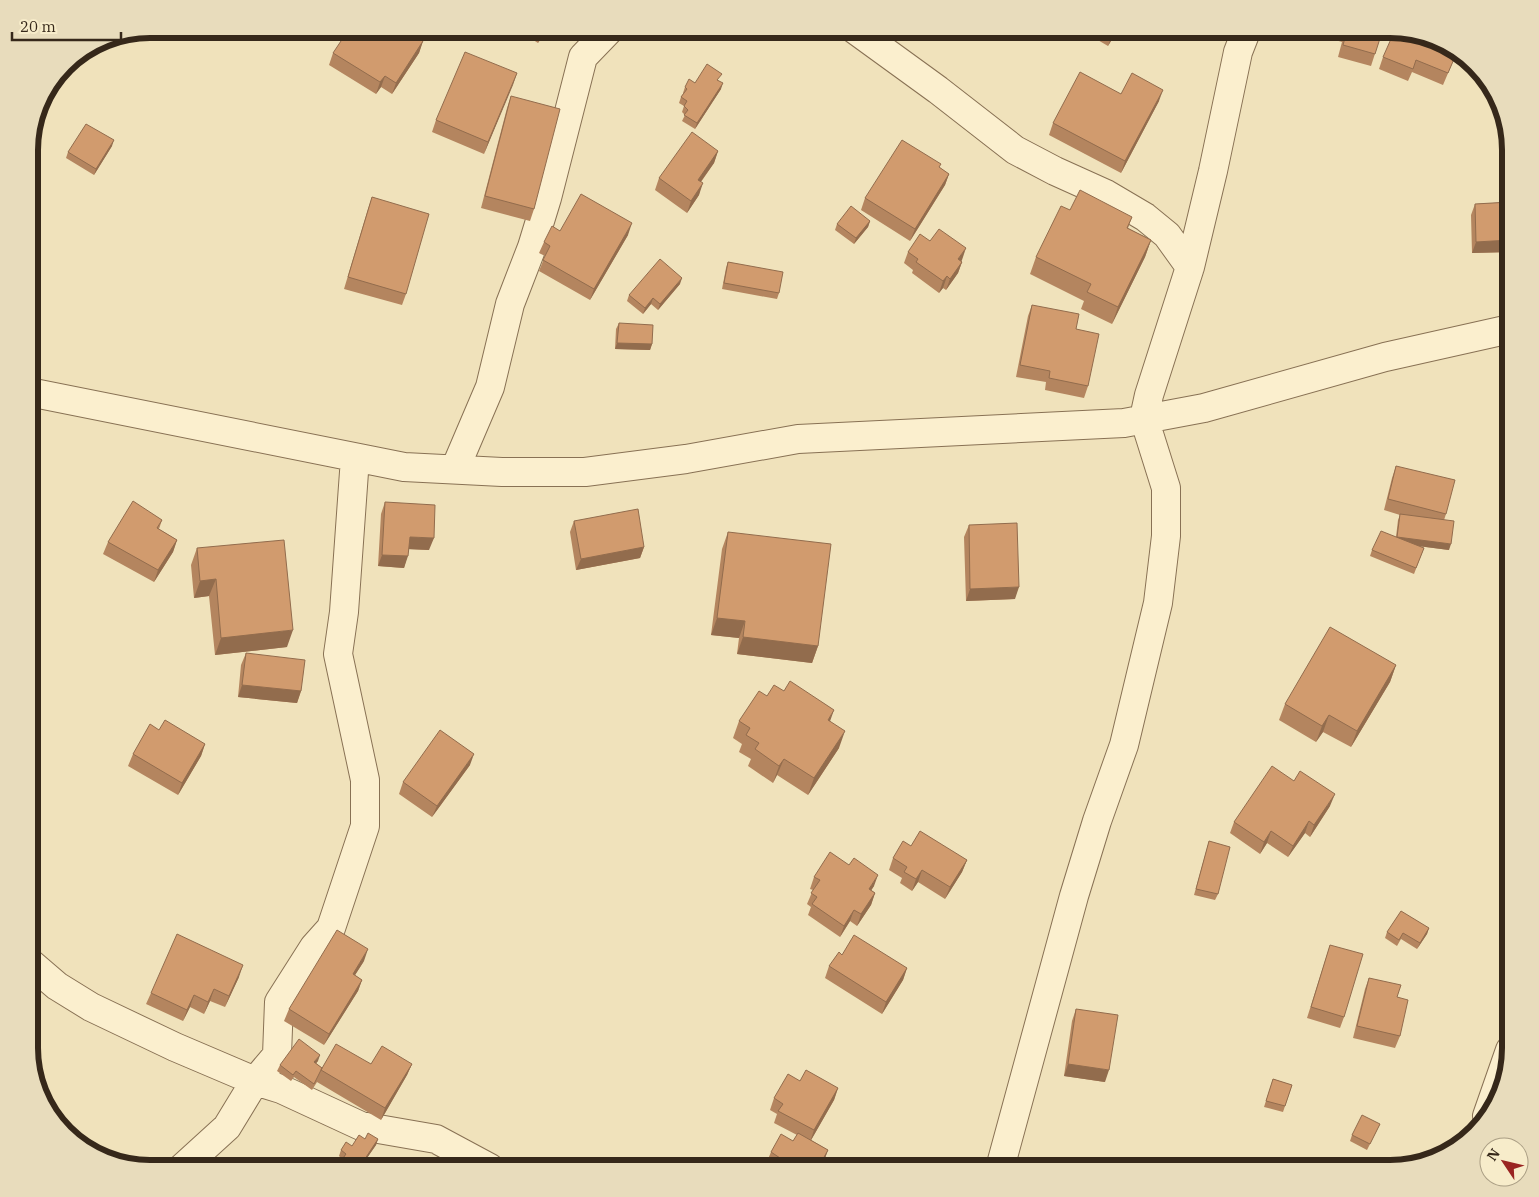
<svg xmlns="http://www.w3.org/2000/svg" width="1539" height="1197" font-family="'IBM Plex Serif',serif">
  <rect width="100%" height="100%" fill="#f0e2bb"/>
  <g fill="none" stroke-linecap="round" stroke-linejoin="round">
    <g stroke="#887154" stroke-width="30">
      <path id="minor" d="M 854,29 L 938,90 L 1015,150 L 1055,171 L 1106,194 L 1145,217 L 1167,235 L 1190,267
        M 29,392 L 404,467 L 502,472 L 585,472 L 686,459 L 798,439 L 1124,423 L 1204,408 L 1385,357 L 1510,329
        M 455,469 L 490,387 L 510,304 L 532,247 L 547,198 L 583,57 L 610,29
        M 29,962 L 57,986 L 91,1007 L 175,1047 L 255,1081 L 281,1089 L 361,1126 L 436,1139 L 490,1168
        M 1487,1116 L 1510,1050
        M 182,1168 L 227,1127 L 255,1081 L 277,1055 L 279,1002 L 314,947 L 331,928 L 365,826 L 365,780 L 338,654 L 344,612 L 355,458
        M 1000,1168 L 1074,896 L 1097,821 L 1124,745 L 1158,603 L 1166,536 L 1166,488 L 1144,418 L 1149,395 L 1190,267 L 1213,171 L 1238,52 L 1247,29"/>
    </g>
    <use href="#minor" stroke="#fbefce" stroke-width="28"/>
  </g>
  <path fill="#b4855f" d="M 503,29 L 547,29 L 538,43 L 519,31 L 515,37 Z
    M 550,29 L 557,29 L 555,32 Z
    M 1079,29 L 1118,29 L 1108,46 Z
    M 1298,29 L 1383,29 L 1371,66 L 1338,57 L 1342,42 Z
    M 423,41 L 419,53 L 392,94 L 381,87 L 376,94 L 329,65 L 333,53 Z
    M 1457,52 L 1443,85 L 1412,72 L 1408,81 L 1379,69 L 1383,57 Z
    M 517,73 L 484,154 L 432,132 L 436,120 Z
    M 719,80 L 718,81 L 721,89 L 695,129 L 682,121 L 685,115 L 682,112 L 684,106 L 679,103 L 681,97 L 683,94 L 683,93 L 685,87 Z
    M 1121,94 L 1159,101 L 1121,173 L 1049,135 L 1053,123 Z
    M 1497,95 L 1498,96 L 1503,120 L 1498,120 Z
    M 511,96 L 534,209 L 530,221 L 481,208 L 507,108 Z
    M 112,146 L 94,175 L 66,158 L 68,152 Z
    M 718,151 L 714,163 L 701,182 L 699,195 L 687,213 L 655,190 L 659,178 Z
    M 940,168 L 949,174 L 945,185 L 910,241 L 861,210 L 865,198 Z
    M 372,197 L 406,294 L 402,305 L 344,289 L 368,209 Z
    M 1510,202 L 1510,252 L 1472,253 L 1471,215 L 1475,204 Z
    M 1070,210 L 1132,217 L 1128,228 L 1151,240 L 1145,257 L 1112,324 L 1081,309 L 1084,301 L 1030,274 L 1036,257 Z
    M 870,221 L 868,227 L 854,244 L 835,230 L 837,224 Z
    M 560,231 L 628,235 L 590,300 L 539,271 L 545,256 L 539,253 L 544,242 Z
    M 930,241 L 962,260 L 961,261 L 962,262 L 958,273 L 946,290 L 943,288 L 939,293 L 912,273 L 913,270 L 904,263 L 908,252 Z
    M 728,262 L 779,293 L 777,299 L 722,289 L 726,268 Z
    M 680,284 L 658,310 L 651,304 L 643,314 L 627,301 L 629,295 Z
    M 1032,305 L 1076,329 L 1088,386 L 1084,398 L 1045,390 L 1046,382 L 1016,377 L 1028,316 Z
    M 619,323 L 652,344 L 650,350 L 615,349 L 616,329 Z
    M 1396,466 L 1446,514 L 1444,520 L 1449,550 L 1418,546 L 1424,548 L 1414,574 L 1370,556 L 1372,550 L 1396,537 L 1398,520 L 1400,515 L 1384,510 L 1392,478 Z
    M 385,502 L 429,550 L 409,549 L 404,568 L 378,566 L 381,514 Z
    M 162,520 L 159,529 L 177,540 L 173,552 L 154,582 L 103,554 L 108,542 Z
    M 574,521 L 644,547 L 640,558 L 576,570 L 570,532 Z
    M 969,525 L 1015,599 L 966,601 L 964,537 Z
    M 728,532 L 818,646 L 812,663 L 737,654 L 739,638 L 711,635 L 722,549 Z
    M 197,548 L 287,647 L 215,655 L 209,596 L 194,598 L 191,565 Z
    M 246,653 L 301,691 L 297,703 L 238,697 L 241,665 Z
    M 1396,665 L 1390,682 L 1351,747 L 1323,732 L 1316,742 L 1279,720 L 1285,704 Z
    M 767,696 L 830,721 L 839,748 L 808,795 L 777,775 L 773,783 L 748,766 L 751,759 L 739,752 L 742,744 L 733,738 L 739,721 Z
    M 159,730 L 205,744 L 201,756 L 178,795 L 128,766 L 133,754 Z
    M 470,765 L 432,817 L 399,794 L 403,782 Z
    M 1330,806 L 1310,837 L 1305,833 L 1288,857 L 1267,843 L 1260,854 L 1230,833 L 1234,822 Z
    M 1209,841 L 1218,894 L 1215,900 L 1194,895 Z
    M 911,846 L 967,860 L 962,872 L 945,899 L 918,882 L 912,891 L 900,883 L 902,878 L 889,870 L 893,858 Z
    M 814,877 L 874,886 L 871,890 L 875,893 L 871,905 L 857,926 L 850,921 L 840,937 L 808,915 L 811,907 L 807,904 L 813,890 L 810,889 Z
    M 1429,928 L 1427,934 L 1417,949 L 1401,939 L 1397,946 L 1385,938 L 1387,932 Z
    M 1330,945 L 1344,1017 L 1340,1028 L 1307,1018 Z
    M 842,955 L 907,968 L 903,980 L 882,1014 L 825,978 L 829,966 Z
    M 364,961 L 355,975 L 362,980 L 358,991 L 324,1045 L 284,1021 L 289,1009 Z
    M 239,977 L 225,1007 L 210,1001 L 204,1014 L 190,1007 L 183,1021 L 146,1004 L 151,993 Z
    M 1369,978 L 1397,997 L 1400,1036 L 1395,1048 L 1353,1038 L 1365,989 Z
    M 1076,1009 L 1105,1082 L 1064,1076 L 1072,1021 Z
    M 318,1061 L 316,1063 L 322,1068 L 371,1064 L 412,1064 L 407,1075 L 381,1120 L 317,1082 L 312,1090 L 294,1077 L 291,1081 L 277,1071 L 280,1065 Z
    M 1273,1079 L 1292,1085 L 1283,1112 L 1264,1107 Z
    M 800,1081 L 838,1088 L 834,1100 L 811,1140 L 828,1150 L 824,1161 L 820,1168 L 773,1168 L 766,1164 L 771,1152 L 793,1141 L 797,1135 L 774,1123 L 777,1114 L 770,1110 L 774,1098 Z
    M 1380,1124 L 1367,1150 L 1350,1141 L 1352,1135 Z
    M 365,1139 L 378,1139 L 376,1145 L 360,1168 L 336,1168 L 342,1159 L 339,1156 L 341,1150 L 352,1146 Z"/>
  <path fill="#926c4d" d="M 518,29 L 520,29 L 515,37 Z
    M 544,29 L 547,29 L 538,43 L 542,32 Z
    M 1114,29 L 1118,29 L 1108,46 Z
    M 423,41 L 419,53 L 392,94 L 396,83 Z
    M 517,73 L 513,85 L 484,154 L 488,142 Z
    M 385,76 L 381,87 L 376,94 L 380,82 Z
    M 723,83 L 721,89 L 695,129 L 697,123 Z
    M 1163,90 L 1159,101 L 1121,173 L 1125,161 Z
    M 1501,111 L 1503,120 L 1498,120 Z
    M 114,140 L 112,146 L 94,175 L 96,169 Z
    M 718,151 L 714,163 L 694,191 L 698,180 Z
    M 949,174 L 945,185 L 910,241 L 915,229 Z
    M 703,183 L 699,195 L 687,213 L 691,201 Z
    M 870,221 L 868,227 L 854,244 L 856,238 Z
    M 632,223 L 628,235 L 590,300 L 594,289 Z
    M 1151,240 L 1145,257 L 1112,324 L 1118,307 Z
    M 1510,240 L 1510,252 L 1472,253 L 1476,242 Z
    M 966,248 L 962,260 L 954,270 L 958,259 Z
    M 962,262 L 958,273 L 946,290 L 950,279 Z
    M 947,276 L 943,288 L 939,293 L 943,281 Z
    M 682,278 L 680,284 L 658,310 L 660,304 Z
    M 653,298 L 651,304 L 643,314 L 645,308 Z
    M 617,343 L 652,344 L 650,350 L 615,349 Z
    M 410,537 L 434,538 L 429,550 L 406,549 Z
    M 1397,537 L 1451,544 L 1449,550 L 1395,543 Z
    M 177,540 L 173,552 L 154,582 L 158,570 Z
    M 644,547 L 640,558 L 576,570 L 581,559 Z
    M 382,555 L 408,556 L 404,568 L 378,566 Z
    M 216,579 L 209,596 L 194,598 L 200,581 Z
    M 1019,587 L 1015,599 L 966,601 L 970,589 Z
    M 717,618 L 745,621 L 739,638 L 711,635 Z
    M 293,630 L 287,647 L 215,655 L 221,638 Z
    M 743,637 L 818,646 L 812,663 L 737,654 Z
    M 1396,665 L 1390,682 L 1351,747 L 1357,731 Z
    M 242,685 L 301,691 L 297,703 L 238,697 Z
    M 834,710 L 828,727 L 828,720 Z
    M 1329,715 L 1323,732 L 1316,742 L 1322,726 Z
    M 845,731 L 839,748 L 808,795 L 814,778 Z
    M 205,744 L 201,756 L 178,795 L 182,783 Z
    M 474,754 L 470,765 L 432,817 L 437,806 Z
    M 784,759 L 777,775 L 773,783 L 779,766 Z
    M 1335,794 L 1330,806 L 1310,837 L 1314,825 Z
    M 1309,821 L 1305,833 L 1288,857 L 1293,846 Z
    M 1271,831 L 1267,843 L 1260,854 L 1264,842 Z
    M 967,860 L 962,872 L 945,899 L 950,887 Z
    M 922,870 L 918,882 L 912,891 L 916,879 Z
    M 878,875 L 874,886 L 865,900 L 869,889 Z
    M 875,893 L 871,905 L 857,926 L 861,914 Z
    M 854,910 L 850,921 L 840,937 L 844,926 Z
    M 1429,928 L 1427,934 L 1417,949 L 1420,943 Z
    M 368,949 L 364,961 L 348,986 L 353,974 Z
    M 243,965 L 239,977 L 225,1007 L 229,996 Z
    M 907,968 L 903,980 L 882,1014 L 886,1002 Z
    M 362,980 L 358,991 L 324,1045 L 329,1034 Z
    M 214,989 L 210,1001 L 204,1014 L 208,1002 Z
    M 194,995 L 190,1007 L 183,1021 L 187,1010 Z
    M 320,1055 L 318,1061 L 312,1068 L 314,1062 Z
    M 412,1064 L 407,1075 L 381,1120 L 385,1108 Z
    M 1068,1064 L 1109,1070 L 1105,1082 L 1064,1076 Z
    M 838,1088 L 834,1100 L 810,1142 L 814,1130 Z
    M 378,1139 L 376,1145 L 360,1168 L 359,1168 Z
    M 828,1150 L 824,1161 L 820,1168 L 818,1168 Z"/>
  <path fill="#d19b6e" stroke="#926c4d" d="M 349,29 L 403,29 L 423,41 L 396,83 L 385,76 L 380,82 L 333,53 Z
    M 538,29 L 544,29 L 542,32 Z
    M 1340,29 L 1383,29 L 1375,54 L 1343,45 L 1347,31 Z
    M 1395,30 L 1428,35 L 1457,52 L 1448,73 L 1416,60 L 1413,69 L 1383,57 Z
    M 465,52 L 517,73 L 488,142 L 436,120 Z
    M 707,64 L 722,74 L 717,80 L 723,83 L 697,123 L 684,115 L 688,110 L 684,106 L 687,101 L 681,97 L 687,89 L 685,87 L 689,79 L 695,83 Z
    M 1080,72 L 1121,94 L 1132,73 L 1163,90 L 1125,161 L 1053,123 Z
    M 511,96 L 560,109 L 534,209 L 485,196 Z
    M 86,124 L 114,140 L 96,169 L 68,152 Z
    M 692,132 L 718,151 L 698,180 L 703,183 L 691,201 L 659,178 Z
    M 902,140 L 941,164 L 939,167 L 949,174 L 915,229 L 865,198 Z
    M 1080,190 L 1132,217 L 1127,228 L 1151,240 L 1118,307 L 1087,292 L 1091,284 L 1036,257 L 1061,206 L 1070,210 Z
    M 581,194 L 632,223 L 594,289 L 543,260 L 550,246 L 544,242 L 552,226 L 560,231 Z
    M 372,197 L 429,214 L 406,294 L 348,277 Z
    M 1510,202 L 1510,240 L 1476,242 L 1475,204 Z
    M 851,206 L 870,221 L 856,238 L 837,224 Z
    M 939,229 L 966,248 L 958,259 L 962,262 L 950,279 L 947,276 L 943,281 L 916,262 L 918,259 L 908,252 L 920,234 L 930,241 Z
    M 660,259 L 682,278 L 660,304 L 653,298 L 645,308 L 629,295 Z
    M 728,262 L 783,272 L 779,293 L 724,283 Z
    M 1032,305 L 1079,314 L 1076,329 L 1099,334 L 1088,386 L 1049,378 L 1050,371 L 1020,365 Z
    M 619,323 L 653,325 L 652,344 L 617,343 Z
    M 1396,466 L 1455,480 L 1446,514 L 1388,499 Z
    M 133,501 L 162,520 L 157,528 L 177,540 L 158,570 L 108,542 Z
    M 385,502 L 435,505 L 434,538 L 410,537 L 408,556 L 382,555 Z
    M 638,509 L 644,547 L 581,559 L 574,521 Z
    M 1400,514 L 1454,521 L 1451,544 L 1397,537 Z
    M 1017,523 L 1019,587 L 970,589 L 969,525 Z
    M 1381,531 L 1424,548 L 1416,568 L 1372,550 Z
    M 728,532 L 831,544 L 818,646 L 743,637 L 745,621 L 717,618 Z
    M 284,540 L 293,630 L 221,638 L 216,579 L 200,581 L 197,548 Z
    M 1330,627 L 1396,665 L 1357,731 L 1329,715 L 1322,726 L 1285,704 Z
    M 246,653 L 305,660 L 301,691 L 242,685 Z
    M 790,681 L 834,710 L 828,720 L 845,731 L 814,778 L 784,759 L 779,766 L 755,749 L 759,743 L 746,735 L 750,728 L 739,721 L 759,691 L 767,696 L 774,685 L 784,691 Z
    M 165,720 L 205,744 L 182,783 L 133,754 L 150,724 L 159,730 Z
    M 440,730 L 474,754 L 437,806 L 403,782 Z
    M 1272,766 L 1294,781 L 1300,771 L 1335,794 L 1314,825 L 1309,821 L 1293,846 L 1271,831 L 1264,842 L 1234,822 Z
    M 920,831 L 967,860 L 950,887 L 922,870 L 916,879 L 904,872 L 907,867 L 893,858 L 903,841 L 911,846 Z
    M 1209,841 L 1230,847 L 1218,894 L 1196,889 Z
    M 830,852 L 849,865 L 854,858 L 878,875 L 869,889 L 875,893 L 861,914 L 854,910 L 844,926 L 812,904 L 817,897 L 811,893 L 820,880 L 814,877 Z
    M 1401,911 L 1429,928 L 1420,943 L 1403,933 L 1399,940 L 1387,932 Z
    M 337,930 L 368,949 L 353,974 L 362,980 L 329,1034 L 289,1009 Z
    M 177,934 L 243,965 L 229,996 L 214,989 L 208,1002 L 194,995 L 187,1010 L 151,993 Z
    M 854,935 L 907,968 L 886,1002 L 829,966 L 839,952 L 842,955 Z
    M 1330,945 L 1363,954 L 1344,1017 L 1311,1007 Z
    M 1369,978 L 1401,985 L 1397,997 L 1408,1000 L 1400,1036 L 1357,1026 Z
    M 1076,1009 L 1118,1015 L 1109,1070 L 1068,1064 Z
    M 299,1039 L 320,1055 L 314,1062 L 322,1068 L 314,1084 L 296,1071 L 293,1075 L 280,1065 Z
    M 336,1044 L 371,1064 L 382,1046 L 412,1064 L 385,1108 L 321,1070 Z
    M 806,1070 L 838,1088 L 814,1130 L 778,1111 L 783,1104 L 774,1098 L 788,1074 L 800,1081 Z
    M 1273,1079 L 1292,1085 L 1285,1106 L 1266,1101 Z
    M 1362,1115 L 1380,1124 L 1370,1144 L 1352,1135 Z
    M 368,1133 L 378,1139 L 359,1168 L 336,1168 L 346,1154 L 341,1150 L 346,1142 L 352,1146 L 359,1135 L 365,1139 Z
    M 798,1133 L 828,1150 L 818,1168 L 782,1168 L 786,1162 L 771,1152 L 781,1134 L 793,1141 Z"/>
  <path d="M0 0H1539V1197H0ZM150 38H1390A112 112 0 0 1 1502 150V1048A112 112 0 0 1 1390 1160H150A112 112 0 0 1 38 1048V150A112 112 0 0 1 150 38Z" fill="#e8dcbc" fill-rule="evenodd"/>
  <path fill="none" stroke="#36281a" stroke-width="6" d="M150 38H1390A112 112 0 0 1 1502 150V1048A112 112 0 0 1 1390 1160H150A112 112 0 0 1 38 1048V150A112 112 0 0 1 150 38Z"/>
  <g transform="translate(1504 1162) rotate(305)"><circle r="24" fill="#f7ecca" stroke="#aa9e84"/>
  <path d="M0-4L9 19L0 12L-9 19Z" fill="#9a2421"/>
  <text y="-8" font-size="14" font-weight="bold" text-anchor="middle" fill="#36281a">N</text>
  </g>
  <path d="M12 32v8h109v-8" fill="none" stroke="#36281a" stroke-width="2.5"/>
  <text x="20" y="32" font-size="15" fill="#36281a" stroke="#f7ecca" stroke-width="4" paint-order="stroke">20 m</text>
</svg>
